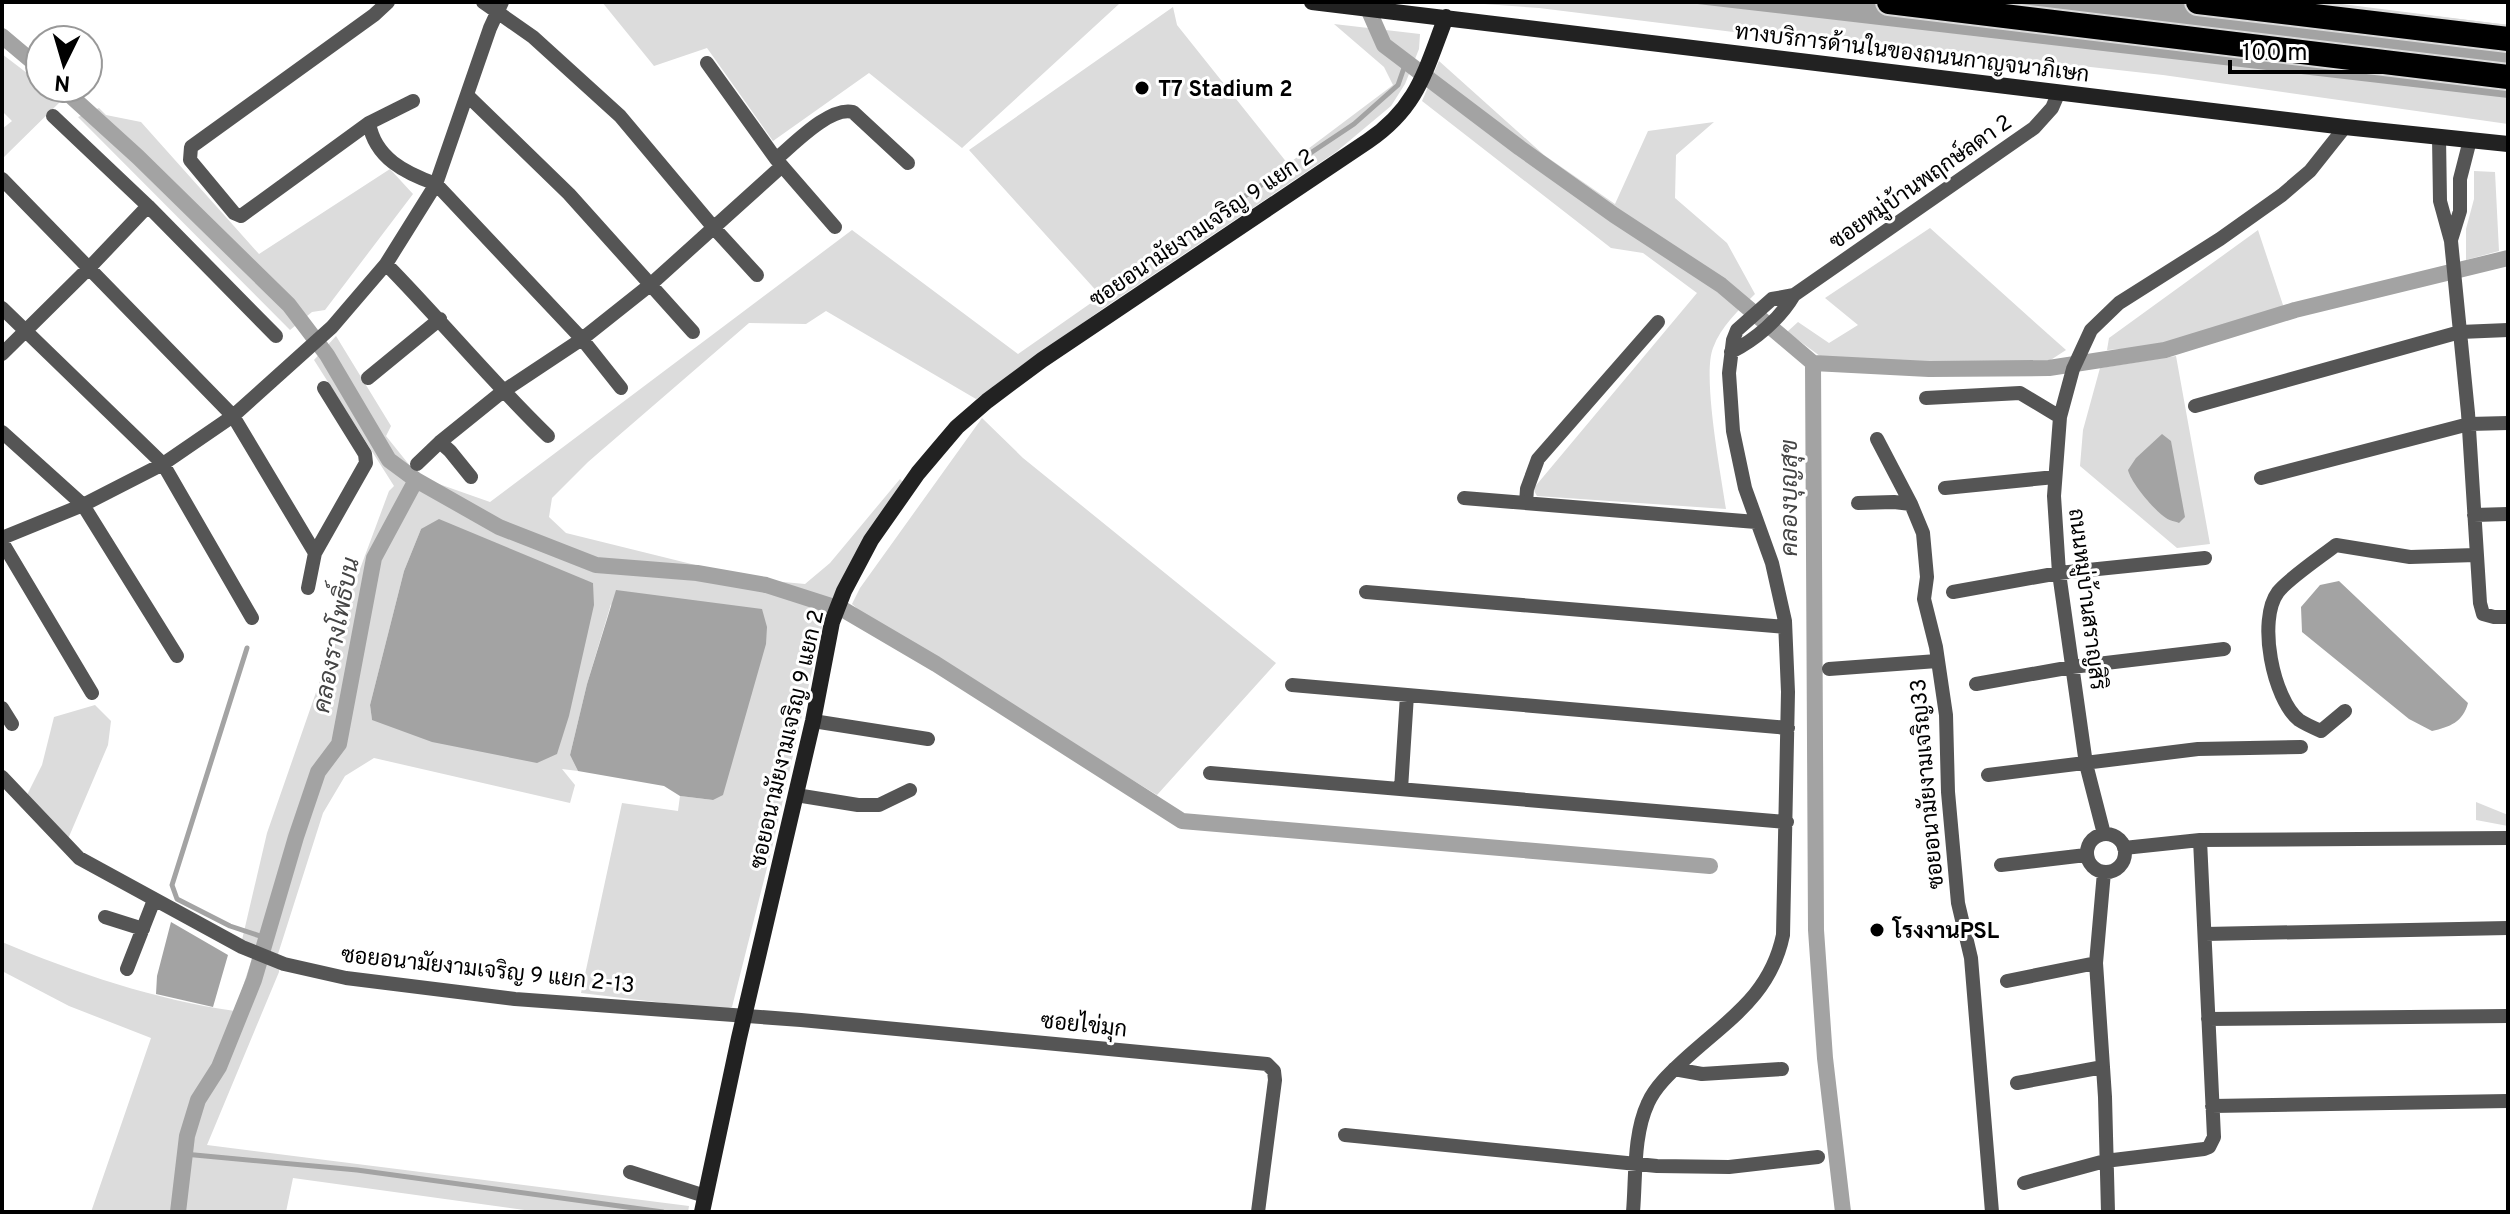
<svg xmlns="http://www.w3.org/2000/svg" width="2510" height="1214" font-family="Overpass,Sarabun,sans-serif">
  <rect width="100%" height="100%" fill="#fff"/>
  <path fill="#dcdcdc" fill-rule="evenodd" d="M 602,2 L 1101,2 L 1119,4 L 962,148 L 869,73 L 773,141 L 707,48 L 654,66 Z
    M 1456,2 L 2326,2 L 2508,25 L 2508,124 L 2163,75 L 1920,48 L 1862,48 L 1539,8 Z
    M 1173,7 L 1177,25 L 1288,164 L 1393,85 L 1384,67 L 1334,24 L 1420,34 L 1419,49 L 1405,84 L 1391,106 L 1336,152 L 1108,305 L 976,399 L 826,311 L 806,324 L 749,323 L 588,462 L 552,498 L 549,517 L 566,533 L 752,579 L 805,584 L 830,563 L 900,479 L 904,483 L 839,584 L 824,618 L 773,844 L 732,1007 L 723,1010 L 581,993 L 622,803 L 678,811 L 680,796 L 713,800 L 611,604 L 587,684 L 570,755 L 578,771 L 562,769 L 575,785 L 570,803 L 374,758 L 345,776 L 323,813 L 278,954 L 279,972 L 207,1145 L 689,1206 L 688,1212 L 539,1212 L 293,1178 L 286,1212 L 91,1212 L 151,1038 L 69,1006 L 2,971 L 2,942 C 76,973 156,1000 235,1011 L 256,946 L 242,940 L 267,833 L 344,612 L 389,491 L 394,486 L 314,360 L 336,336 L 391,426 L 386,436 L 419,477 L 490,502 L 852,230 L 1018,354 L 1101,296 L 969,150 ZM 421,529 L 593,583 L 372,720 L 370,705 L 404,571 Z
    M 2,54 L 40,83 L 40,88 L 46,88 L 62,100 L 2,159 L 2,129 L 12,121 L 2,111 Z
    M 1439,61 L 1544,155 L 1615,204 L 1648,131 L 1714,122 L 1676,155 L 1675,198 L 1727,243 L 1755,294 C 1739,310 1721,326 1713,348 C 1702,376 1721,475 1726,509 L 1537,496 L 1533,489 L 1697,293 L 1643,253 L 1611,248 L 1422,101 Z
    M 99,108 L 106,115 L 141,122 L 259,254 L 390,169 L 413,194 L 325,310 L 312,312 L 290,330 L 78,117 Z
    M 2474,171 L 2495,172 L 2499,251 L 2466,260 L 2466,229 L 2474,199 Z
    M 1930,228 L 2048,334 L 2066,350 L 2046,363 L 1910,363 L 1820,356 L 1787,332 L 1798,322 L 1829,343 L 1858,325 L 1825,298 Z
    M 2258,230 L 2284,308 L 2165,346 L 2107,350 L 2109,338 Z
    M 2176,356 L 2210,544 L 2177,548 L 2080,466 L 2083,430 L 2100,368 Z
    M 982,418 L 1023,458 L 1276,663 L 1157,795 L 865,616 L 852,604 L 860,588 Z
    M 95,705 L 111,721 L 108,745 L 68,839 L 27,795 L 42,765 L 54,717 Z
    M 2476,802 L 2508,815 L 2508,826 L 2476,820 Z"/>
  <path fill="#a3a3a3" d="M 1680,2 L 2264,2 L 2508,32 L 2508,98 Z
    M 2162,434 L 2171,441 L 2185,517 L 2179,523 C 2177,522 2168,520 2166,518 C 2155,511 2131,483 2128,470 L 2136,458 Z
    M 439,519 L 593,583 L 594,605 L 569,716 L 557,754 L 537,763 L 432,742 L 372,720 L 370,705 L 404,571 L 421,529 Z
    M 2339,581 L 2468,703 C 2463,722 2450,727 2432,731 L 2409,719 L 2302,632 L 2301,607 L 2320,585 Z
    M 616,590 L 762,609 L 767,627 L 766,644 L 723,795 L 713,800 L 680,796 L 664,786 L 578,771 L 570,755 L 587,684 Z
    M 171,922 L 228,955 L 213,1007 L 156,994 L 157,976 Z"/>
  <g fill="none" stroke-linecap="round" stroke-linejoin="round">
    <path stroke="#a3a3a3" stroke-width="5" d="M 1309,154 L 1354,124 L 1398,85 L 1406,62
      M 1107,288 L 1287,168
      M 247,648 L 172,885 L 177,899 L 230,926 L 266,938
      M 184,1154 L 357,1170 L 663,1212"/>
    <path stroke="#a3a3a3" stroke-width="16" d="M 1365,2 L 1384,45 L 1520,148 L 1614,215 L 1721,285 L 1813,363 L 1816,930 L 1825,1058 L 1843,1212
      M 2,36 L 40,68
      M 62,88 L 138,157 L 289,305 L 327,355 L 389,460 L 416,480 L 374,558 L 339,744 L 318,772 L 296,837 L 254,980 L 219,1067 L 198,1100 L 187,1136 L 178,1212
      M 1813,363 L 1929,369 L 2049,368 L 2165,350 L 2295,310 L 2508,258
      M 416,480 L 499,527 L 596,565 L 697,573 L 766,585 L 844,610 L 936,664 L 1182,821 L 1710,866"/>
    <g stroke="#dbdbdb" stroke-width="28">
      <path id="highway" d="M 1889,2 L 2508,77
        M 2198,2 L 2508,39"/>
    </g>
    <path stroke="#555" stroke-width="14" d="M 388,2 L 374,15 L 191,147 L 190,160 L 234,213 L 241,216 L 369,123 C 375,158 405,173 436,184 L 582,339 L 621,388
      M 483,2 L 533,37 L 620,116 L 714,228 L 757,275
      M 707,63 L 776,159 L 835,227
      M 468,96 L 569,194 L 693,332
      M 53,116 L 148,206
      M 369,123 L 413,101
      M 2439,137 L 2440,201 L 2451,241 L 2468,413 L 2480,603 L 2483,614 L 2494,617 L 2508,617
      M 776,159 C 794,144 830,106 853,112 L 908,163
      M 2,179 L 233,416 L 315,553 L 308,588
      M 2451,240 L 2460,211 L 2460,179 L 2470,140
      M 386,264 C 441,320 491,381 548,436
      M 2,308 L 163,464 L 252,618
      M 1731,352 C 1755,340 1780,319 1794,295
      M 2,354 L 90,267 L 148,206 L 276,336
      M 368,378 L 440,319
      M 1926,398 L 2020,393 L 2060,417
      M 2195,406 L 2460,332 L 2508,330
      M 2,432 L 83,505 L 177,656
      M 1877,439 L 1911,504
      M 417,464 L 440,442
      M 471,477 L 450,451 L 440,442 L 502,392 L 582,339 L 650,285 L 782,166
      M 2261,478 L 2469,424 L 2508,423
      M 1945,488 L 2055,477
      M 1464,498 L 1756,522
      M 1526,503 L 1527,489 L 1538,459 L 1658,322
      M 1858,503 L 1894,502 L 1911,504 L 1923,533 L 1927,577 L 1924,599 L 1936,647 L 1946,715 L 1948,792 L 1958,903 L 1971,958 L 1992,1212
      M 2474,515 L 2508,514
      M 2,538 L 83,505 L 163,464 L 233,416 L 332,327 L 386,264 L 436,184 L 490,28 L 502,2
      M 2,542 L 92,693
      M 315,553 L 366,463 L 365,454 L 324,388
      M 1366,592 L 1785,627
      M 1953,592 L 2059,573 L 2205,558
      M 1829,669 L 1937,661
      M 1976,684 L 2072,667 L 2224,649
      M 1292,685 L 1788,728
      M 2,708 L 12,724
      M 2345,711 L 2321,731 C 2314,728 2305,724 2299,720 C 2273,699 2257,620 2278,592 C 2288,579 2322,556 2336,545 L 2410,557 L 2476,555
      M 813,721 L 928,739
      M 1210,773 L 1787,822
      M 1988,775 L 2198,749 L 2301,747
      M 2,777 L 79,858 L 242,947 L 284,964 L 346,978 L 515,999 L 801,1020 L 1267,1064 L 1274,1071 L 1275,1080 L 1258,1212
      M 1401,789 L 1407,695
      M 796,795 L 858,805 L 879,805 L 910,790
      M2087 853a19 19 0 1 1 38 0a19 19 0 1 1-38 0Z
      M 2104,834 L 2086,764 L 2059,573 L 2054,496 L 2060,417 L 2073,369 L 2091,330 L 2119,303 L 2220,239 L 2282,195 L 2310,171 L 2345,127
      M 2124,848 L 2200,840 L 2508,838
      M 2001,865 L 2086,855
      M 2104,872 L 2096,963 L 2105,1097 L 2108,1212
      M 105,917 L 143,929
      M 2205,934 L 2508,928
      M 127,969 L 154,900
      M 2007,981 L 2096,963
      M 2208,1019 L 2508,1016
      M 1674,1069 L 1702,1074 L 1782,1069
      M 2017,1083 L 2103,1067
      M 2212,1106 L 2508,1101
      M 1345,1135 L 1657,1166 L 1729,1167 L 1818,1157
      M 630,1172 L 705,1196
      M 2024,1183 L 2105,1161 L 2204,1149 L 2209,1147 L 2214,1137 L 2200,840
      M 1633,1212 C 1636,1177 1633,1135 1648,1103 C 1655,1087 1670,1073 1683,1061 C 1726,1021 1770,997 1783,935 L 1788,692 L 1785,621 L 1772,563 L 1745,488 L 1733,431 L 1729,373 L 1733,340 L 1737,330 L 1772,299 L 1794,295 L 2034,128 L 2052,108 L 2059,92"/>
    <path stroke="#222" stroke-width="16" d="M 1312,2 L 2345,127 L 2508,144
      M 702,1212 L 739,1038 L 813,721 L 832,622 L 844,591 L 871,540 L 918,473 L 940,447 L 957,427 L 987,401 L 1042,360 L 1368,141 C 1418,107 1425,71 1446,17"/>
    <use href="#highway" stroke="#000" stroke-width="24"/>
  </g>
  <g fill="#000" stroke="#fff" stroke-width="3">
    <circle cx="1142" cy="88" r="8"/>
    <circle cx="1877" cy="930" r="8"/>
  </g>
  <g text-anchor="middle" stroke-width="6" stroke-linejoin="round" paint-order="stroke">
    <g font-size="22" fill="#000" stroke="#fff">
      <text transform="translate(1912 52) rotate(7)" y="8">ทางบริการด้านในของถนนกาญจนาภิเษก</text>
      <text transform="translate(1920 181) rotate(-35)" y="8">ซอยหมู่บ้านพฤกษ์ลดา 2</text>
      <text transform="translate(1201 227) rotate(-34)" y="8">ซอยอนามัยงามเจริญ 9 แยก 2</text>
      <text transform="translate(2088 599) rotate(83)" y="8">ถนนหมู่บ้านสราญสิริ</text>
      <text transform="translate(786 739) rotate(-77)" y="8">ซอยอนามัยงามเจริญ 9 แยก 2</text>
      <text transform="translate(1926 784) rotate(-95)" y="8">ซอยอนามัยงามเจริญ33</text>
      <text transform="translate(488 969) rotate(6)" y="8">ซอยอนามัยงามเจริญ 9 แยก 2-13</text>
      <text transform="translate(1084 1024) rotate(6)" y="8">ซอยไข่มุก</text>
    </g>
    <g font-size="22" font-weight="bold" fill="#000" stroke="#fff" text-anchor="start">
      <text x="1158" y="96">T7 Stadium 2</text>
      <text x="1893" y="938">โรงงานPSL</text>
    </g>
    <g font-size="24" font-style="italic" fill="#444" stroke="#fff">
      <text transform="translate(1789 498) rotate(-90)" y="8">คลองบุญสุข</text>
      <text transform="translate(336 635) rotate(-79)" y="8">คลองรางโพธิ์บน</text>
    </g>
  </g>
  <rect width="2510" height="1214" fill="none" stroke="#000000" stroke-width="8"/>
  <g transform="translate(64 64) rotate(185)"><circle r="38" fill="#ffffff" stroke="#999999" stroke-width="2"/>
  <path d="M0-6L14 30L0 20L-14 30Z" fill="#000000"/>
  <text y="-12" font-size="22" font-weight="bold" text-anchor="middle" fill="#000000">N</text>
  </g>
  <path d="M2230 60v12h230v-12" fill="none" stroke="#000000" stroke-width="4"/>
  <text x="2242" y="60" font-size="24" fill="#000000" stroke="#ffffff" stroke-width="6" paint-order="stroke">100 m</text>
</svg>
